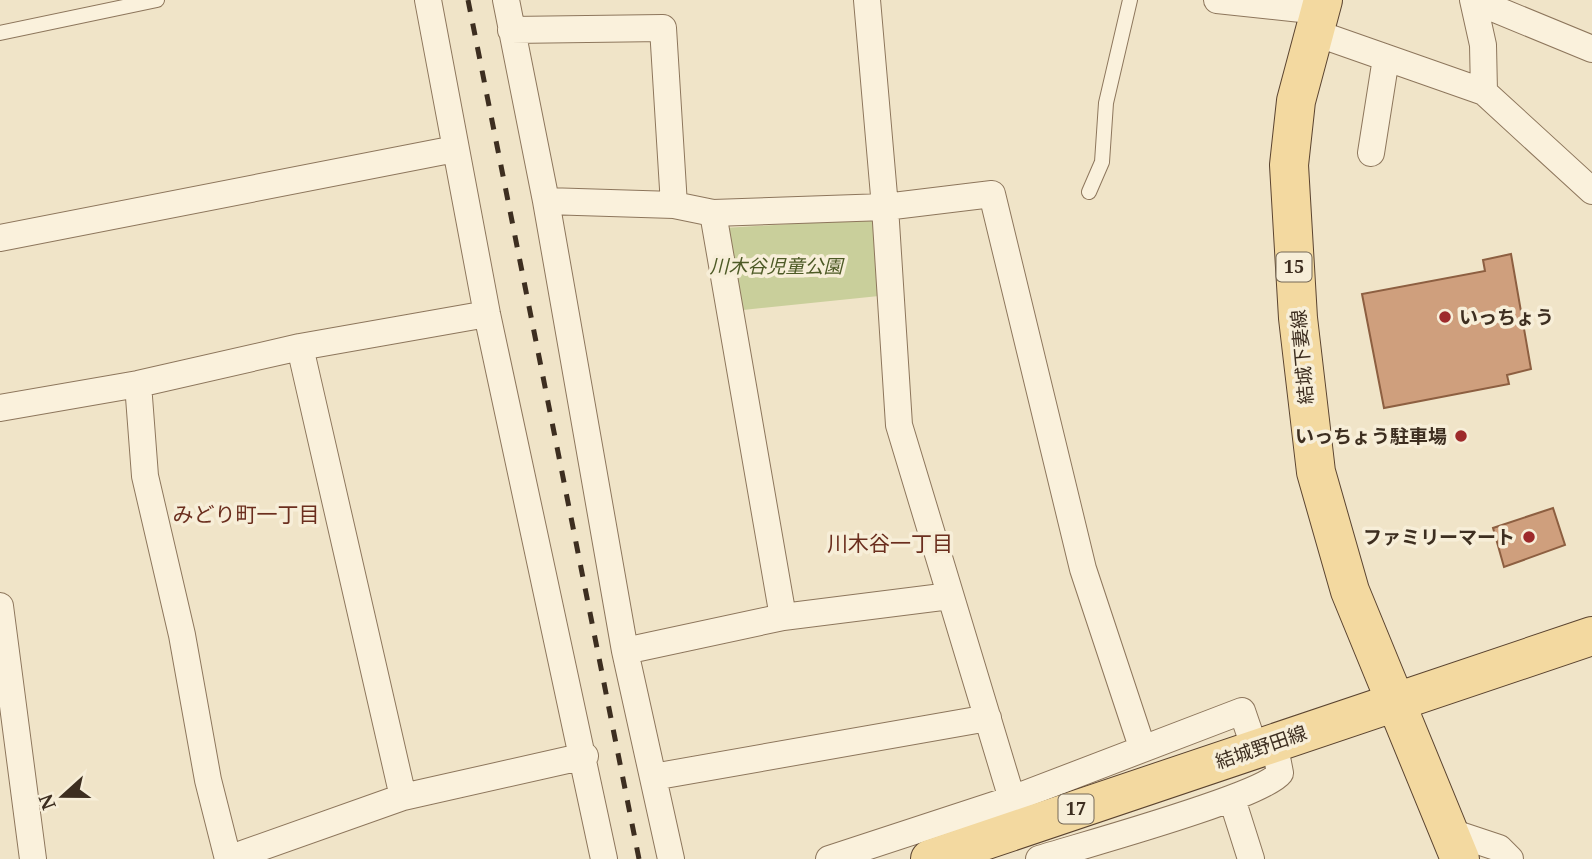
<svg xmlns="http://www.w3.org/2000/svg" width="1592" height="859" font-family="'Noto Serif','Noto Sans JP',serif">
  <rect width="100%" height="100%" fill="#f0e4c8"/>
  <path fill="#c9cf9b" d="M 873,219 L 879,296 L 743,310 L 724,228 Z"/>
  <path fill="#cf9f7d" stroke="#8d5f41" stroke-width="2" d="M 1511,254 L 1531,369 L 1507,375 L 1509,384 L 1384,408 L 1362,294 L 1485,271 L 1483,260 Z
    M 1553,508 L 1565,545 L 1504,567 L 1493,528 Z"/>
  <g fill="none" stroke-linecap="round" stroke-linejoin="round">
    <g stroke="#8d765c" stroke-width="16">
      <path id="lane" d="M 0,33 L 157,0
        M 1089,192 L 1102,162 L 1106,103 L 1130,0"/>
    </g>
    <g stroke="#8d765c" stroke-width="28">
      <path id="street" d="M 428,0 L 487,314 L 604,859
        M 506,0 L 546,201 L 625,651 L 671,859
        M 867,0 L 885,207 L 899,425 L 1012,799
        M 1217,0 L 1320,11
        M 1473,0 L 1592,49
        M 1473,0 L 1483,45 L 1484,92
        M 511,30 L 663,28 L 674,205
        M 1313,32 L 1484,92 L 1592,191
        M 1371,153 L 1386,58
        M 546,201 L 674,205 L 713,213 L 885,207 L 992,194 L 1083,569 L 1142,747
        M 713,213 L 783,617
        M 0,238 L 455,149
        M 300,347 L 403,797
        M 138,384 L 145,476 L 182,635 L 208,780 L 228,859
        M 0,408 L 138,384 L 300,347 L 487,314
        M 0,606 L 33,859
        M 625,651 L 783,617 L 950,596
        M 653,777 L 988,718
        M 1232,799 L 1251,859
        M 1448,831 L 1499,848 L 1510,859
        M 228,859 L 403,797 L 585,756
        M 829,859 L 1012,799 L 1242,711 L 1255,749
        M 1039,859 C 1080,846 1262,797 1280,773 L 1274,742"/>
    </g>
    <g stroke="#5b4430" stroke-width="40">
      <path id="primary" d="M 1323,0 L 1296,101 L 1289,165 L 1298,318 L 1316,472 L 1350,591 L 1460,859
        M 930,859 L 1592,636"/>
    </g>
    <use href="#lane" stroke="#faf1dc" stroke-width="14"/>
    <use href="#street" stroke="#faf1dc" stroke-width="26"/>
    <use href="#primary" stroke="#f3d9a0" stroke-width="38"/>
    <path stroke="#3d2e20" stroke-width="5" stroke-dasharray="12 12" stroke-linecap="butt" d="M 468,0 L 639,859"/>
  </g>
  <g fill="#9e2a2b" stroke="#f7eed8" stroke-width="2.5">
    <circle cx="1445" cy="317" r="7"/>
    <circle cx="1461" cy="436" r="7"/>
    <circle cx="1529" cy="537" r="7"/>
  </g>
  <g text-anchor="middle" stroke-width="7" stroke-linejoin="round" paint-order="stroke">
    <g fill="#f7eed8" stroke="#756857" stroke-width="2">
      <rect x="1276.5" y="252.5" width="35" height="29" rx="5"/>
      <rect x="1058.5" y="794.5" width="35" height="29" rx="5"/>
    </g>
    <g font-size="18" font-weight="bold" fill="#3d2e20">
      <text x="1294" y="273">15</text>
      <text x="1076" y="815">17</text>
    </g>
    <g font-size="19" font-style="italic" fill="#4d5a26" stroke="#f7eed8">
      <text x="776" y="273">川木谷児童公園</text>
    </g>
    <g font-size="19" font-weight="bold" fill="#3d2e20" stroke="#f7eed8" text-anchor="end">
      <text x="1459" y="324" text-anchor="start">いっちょう</text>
      <text x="1447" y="443">いっちょう駐車場</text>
      <text x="1515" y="544">ファミリーマート</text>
    </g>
    <g font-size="19" fill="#3d2e20" stroke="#f7eed8">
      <text transform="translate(1302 357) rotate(-95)" y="7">結城下妻線</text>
      <text transform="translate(1261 747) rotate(-19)" y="7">結城野田線</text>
    </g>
    <g font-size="21" fill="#6b2e1e" stroke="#f7eed8">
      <text x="246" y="522">みどり町一丁目</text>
      <text x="890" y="551">川木谷一丁目</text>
    </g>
  </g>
  <g transform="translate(63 796) rotate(249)" stroke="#f7eed8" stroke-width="5" paint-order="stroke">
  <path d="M0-5L12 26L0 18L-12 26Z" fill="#3d2e20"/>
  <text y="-10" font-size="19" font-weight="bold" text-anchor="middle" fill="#3d2e20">N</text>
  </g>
</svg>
